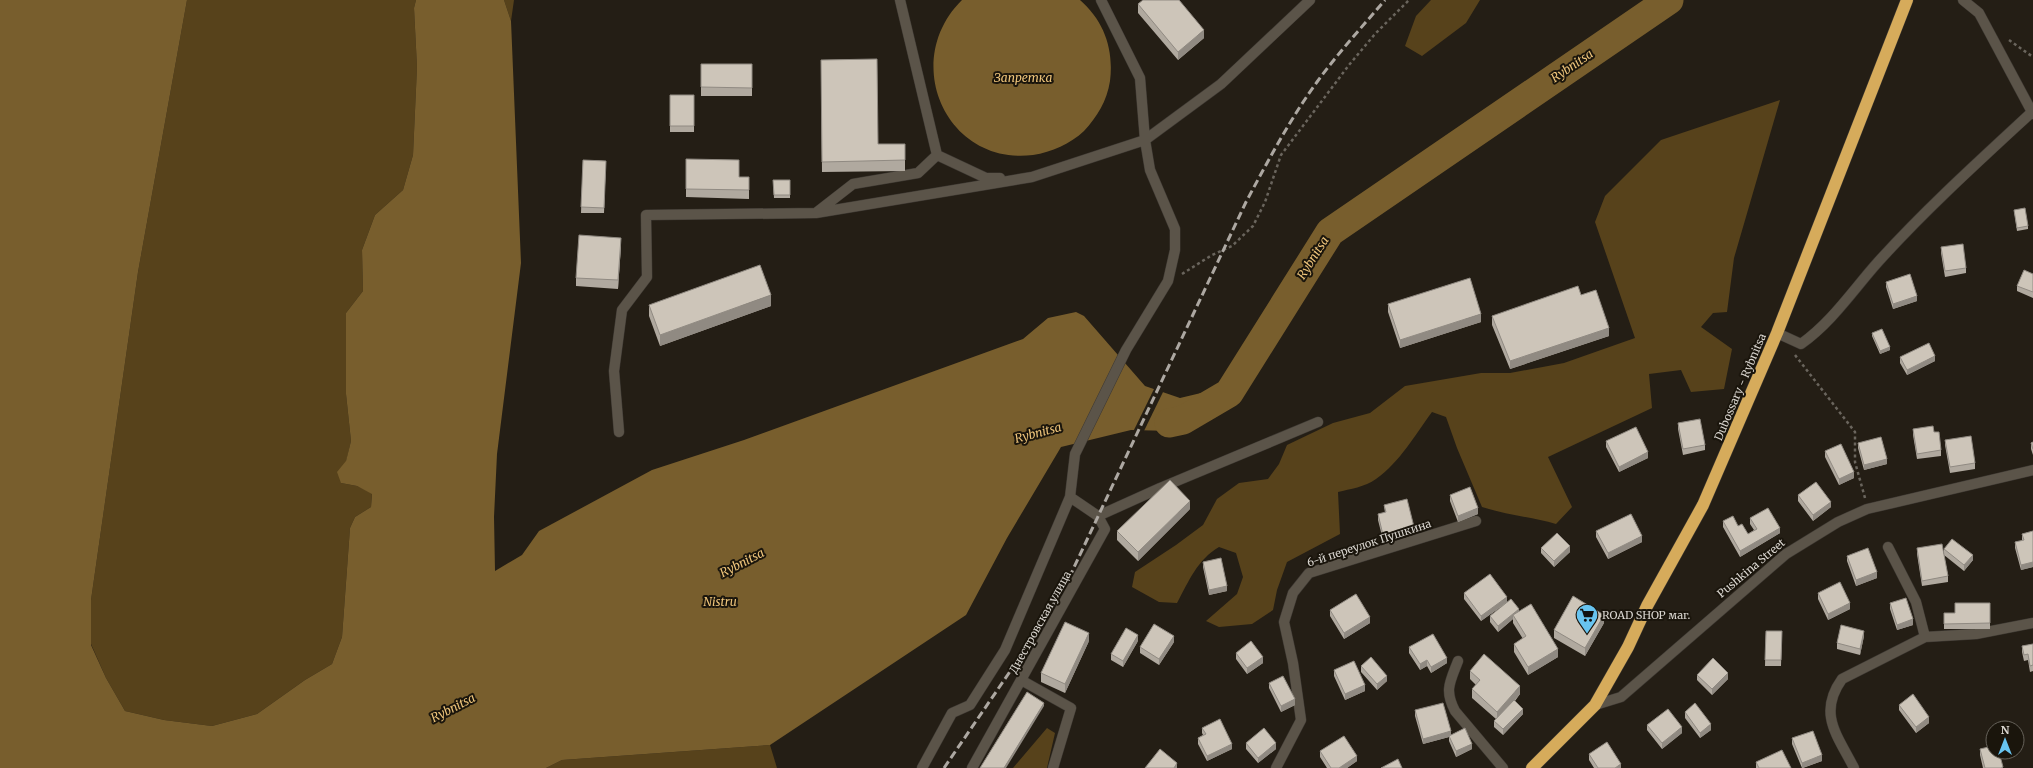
<svg xmlns="http://www.w3.org/2000/svg" width="2033" height="768" font-family="Merriweather,serif">
  <rect width="100%" height="100%" fill="#241e15"/>
  <path fill="#57421b" d="M 187,0 L 416,0 L 414,8 L 417,67 L 413,155 L 403,190 L 375,215 L 362,250 L 363,291 L 346,313 L 346,394 L 351,441 L 341,483 L 357,486 L 372,493 L 371,507 L 355,517 L 350,528 L 342,637 L 332,664 L 305,680 L 257,714 L 212,726 L 164,720 L 125,711 L 106,678 L 91,644 L 91,600 L 138,272 Z
    M 504,0 L 514,0 L 511,21 Z
    M 1431,0 L 1480,0 L 1466,23 L 1422,56 L 1405,46 L 1416,16 Z
    M 1780,100 L 1734,258 L 1727,312 L 1713,313 L 1701,327 L 1732,349 L 1724,389 L 1691,392 L 1681,370 L 1649,374 L 1652,408 L 1548,457 L 1572,507 L 1556,524 C 1532,517 1507,515 1482,507 L 1457,448 L 1446,417 L 1432,412 C 1415,435 1400,462 1376,479 C 1365,487 1350,489 1338,492 L 1340,534 L 1287,562 L 1277,590 L 1273,610 L 1252,624 L 1219,627 L 1206,621 L 1237,594 L 1243,577 L 1236,553 L 1219,547 C 1197,560 1189,581 1177,603 L 1159,602 L 1132,587 L 1135,572 L 1176,545 L 1203,525 L 1217,499 L 1239,483 L 1268,479 L 1279,464 L 1287,445 L 1333,423 L 1370,413 L 1405,386 L 1481,373 L 1510,373 L 1564,363 L 1635,338 L 1595,222 L 1605,196 L 1661,140 Z
    M 1047,728 L 1055,733 L 1047,768 L 1013,768 Z
    M 770,745 L 777,768 L 546,768 L 562,760 Z"/>
  <path fill="#785e2d" d="M 0,0 L 187,0 L 138,272 L 91,600 L 91,645 L 106,678 L 125,711 L 164,720 L 212,726 L 257,714 L 305,680 L 332,664 L 342,637 L 350,528 L 355,517 L 371,507 L 372,494 L 357,486 L 341,483 L 337,472 L 346,461 L 351,441 L 346,394 L 346,313 L 363,291 L 362,250 L 375,215 L 403,190 L 413,155 L 417,67 L 414,8 L 416,0 L 504,0 L 511,21 L 521,263 L 497,454 L 494,517 L 495,571 L 522,555 L 539,531 L 652,470 L 744,440 L 1023,339 L 1048,318 L 1076,312 L 1084,316 L 1145,386 L 1180,398 L 1201,393 L 1210,419 L 1173,431 L 1131,430 L 1061,447 L 1007,538 L 966,615 L 770,745 L 562,760 L 546,768 L 0,768 Z
    M 962,0 L 1080,0 C 1104,21 1114,49 1110,81 C 1107,101 1097,117 1084,131 C 1070,144 1052,152 1033,155 C 946,166 900,61 962,0 Z"/>
  <path fill="#241e15" d="M 1155,387 L 1164,390 L 1143,433 L 1133,432 Z"/>
  <g fill="none" stroke-linecap="round" stroke-linejoin="round">
    <path stroke="#785e2d" stroke-width="29" d="M 1169,423 L 1183,420 L 1229,393 L 1330,232 L 1669,0"/>
    <g stroke="#3e3933" stroke-width="11">
      <path id="minor" d="M 900,0 L 937,155 L 986,178 L 1000,178
        M 1963,0 L 1979,13 L 2033,114
        M 817,212 L 853,184 L 918,173 L 937,155
        M 1777,333 L 1801,344 C 1832,322 1853,290 1878,262 C 1926,209 1979,161 2032,112
        M 619,432 L 614,371 L 622,310 L 647,277 L 646,215 L 816,213 L 1032,177 L 1145,140 L 1140,78 L 1101,0
        M 1098,516 L 1160,488 L 1318,422
        M 1888,547 L 1916,602 L 1925,637
        M 1458,661 C 1450,682 1444,690 1455,711 L 1503,768
        M 1021,680 L 1071,708 L 1053,768
        M 1595,705 L 1621,697 L 1786,554 L 1838,522 L 1867,509 L 2033,470
        M 922,768 L 952,713 L 970,705 L 1005,650 L 1070,497 L 1075,454 L 1126,350 L 1168,281 L 1175,250 L 1175,229 L 1150,170 L 1145,140 L 1221,84 L 1310,0
        M 972,768 L 1105,529 L 1098,516 L 1070,497
        M 1276,768 L 1301,720 L 1293,663 L 1284,622 L 1293,593 L 1309,573 L 1476,521
        M 1854,768 C 1838,736 1817,714 1842,679 L 1925,637 L 1976,634 L 2033,623"/>
    </g>
    <g stroke="#3e3933" stroke-width="13">
      <path id="highway" d="M 1532,768 L 1595,705 L 1628,647 L 1647,606 L 1703,505 L 1777,333 L 1907,0"/>
    </g>
    <path stroke="#6a655d" stroke-width="2.5" stroke-dasharray="3 3" stroke-linecap="butt" d="M 2009,40 L 2033,57
      M 1182,274 L 1212,255 L 1232,246 L 1253,226 L 1265,202 L 1281,155 L 1349,65 L 1375,34 L 1409,0
      M 1795,355 L 1855,432 L 1855,462 L 1865,498"/>
    <use href="#minor" stroke="#5b5449" stroke-width="10"/>
    <use href="#highway" stroke="#d6ab5b" stroke-width="12"/>
    <path stroke="#ada8a2" stroke-width="3" stroke-dasharray="8 4" stroke-linecap="butt" d="M 944,768 L 1037,632 L 1069,578 L 1246,202 C 1268,161 1290,119 1317,82 C 1338,53 1362,27 1385,0"/>
  </g>
  <path fill="#b0a99f" d="M 1138,4 L 1204,38 L 1178,60 L 1138,13 Z
    M 821,60 L 878,144 L 905,144 L 905,171 L 822,172 Z
    M 701,64 L 752,64 L 752,96 L 701,96 Z
    M 670,95 L 694,95 L 694,132 L 670,132 Z
    M 686,159 L 739,177 L 749,177 L 749,199 L 686,197 Z
    M 583,160 L 606,161 L 604,213 L 581,213 Z
    M 773,180 L 790,180 L 790,198 L 774,198 Z
    M 2014,210 L 2028,226 L 2028,229 L 2017,231 Z
    M 621,246 L 618,289 L 576,286 L 576,278 Z
    M 1941,247 L 1966,268 L 1966,273 L 1945,277 L 1941,253 Z
    M 2033,274 L 2033,298 L 2017,291 L 2017,286 Z
    M 1886,282 L 1917,301 L 1893,309 L 1886,287 Z
    M 1581,295 L 1609,336 L 1510,369 L 1492,325 L 1492,316 Z
    M 1388,304 L 1481,322 L 1400,348 L 1388,312 Z
    M 649,305 L 771,306 L 660,346 L 649,316 Z
    M 1872,333 L 1890,350 L 1880,354 L 1872,336 Z
    M 1900,357 L 1935,361 L 1907,375 L 1900,363 Z
    M 1678,423 L 1705,445 L 1705,450 L 1683,455 L 1678,429 Z
    M 1913,429 L 1934,432 L 1941,450 L 1941,456 L 1917,459 L 1913,435 Z
    M 1945,440 L 1975,463 L 1975,469 L 1950,473 L 1945,445 Z
    M 1606,441 L 1648,458 L 1619,472 L 1606,447 Z
    M 2033,442 L 2033,455 L 2031,449 L 2031,443 Z
    M 1858,443 L 1887,464 L 1864,470 L 1858,448 Z
    M 1825,451 L 1854,478 L 1839,485 L 1825,457 Z
    M 1450,495 L 1478,514 L 1458,522 L 1450,501 Z
    M 1798,495 L 1831,507 L 1813,521 L 1798,501 Z
    M 1384,505 L 1414,533 L 1383,540 L 1378,520 L 1378,514 L 1385,513 Z
    M 1190,509 L 1138,561 L 1117,540 L 1117,531 Z
    M 1750,518 L 1780,533 L 1740,557 L 1723,527 L 1723,521 L 1738,526 L 1748,534 L 1754,530 L 1750,524 Z
    M 1596,531 L 1642,542 L 1608,559 L 1596,537 Z
    M 2033,531 L 2033,567 L 2021,570 L 2015,548 L 2015,542 L 2022,541 L 2022,534 Z
    M 1541,548 L 1570,552 L 1554,567 L 1541,553 Z
    M 1917,548 L 1944,555 L 1944,549 L 1973,560 L 1964,571 L 1944,555 L 1948,576 L 1948,582 L 1922,586 L 1917,554 Z
    M 1847,556 L 1877,578 L 1856,586 L 1847,561 Z
    M 1203,562 L 1227,591 L 1209,595 L 1203,567 Z
    M 1464,593 L 1507,602 L 1519,612 L 1558,657 L 1528,675 L 1514,652 L 1514,644 L 1523,639 L 1513,623 L 1513,619 L 1498,632 L 1490,622 L 1490,616 L 1505,604 L 1481,621 L 1464,599 Z
    M 1818,593 L 1850,609 L 1828,620 L 1818,599 Z
    M 1890,603 L 1913,625 L 1897,630 L 1890,609 Z
    M 1990,603 L 1990,629 L 1944,629 L 1944,613 L 1955,613 Z
    M 1330,610 L 1370,623 L 1344,639 L 1330,616 Z
    M 1604,623 L 1585,656 L 1554,638 L 1554,630 Z
    M 1766,631 L 1782,631 L 1781,666 L 1765,666 Z
    M 1864,636 L 1860,655 L 1837,649 L 1837,643 Z
    M 1089,641 L 1065,693 L 1041,682 L 1041,673 Z
    M 1138,641 L 1123,667 L 1111,660 L 1111,654 Z
    M 1174,642 L 1159,665 L 1140,653 L 1140,647 Z
    M 2033,644 L 2033,671 L 2030,672 L 2028,660 L 2024,661 L 2022,652 L 2022,646 Z
    M 1409,647 L 1447,663 L 1431,673 L 1427,666 L 1420,670 L 1409,653 Z
    M 1236,653 L 1263,663 L 1247,674 L 1236,659 Z
    M 1361,666 L 1387,681 L 1377,690 L 1361,672 Z
    M 1334,670 L 1365,691 L 1345,700 L 1334,676 Z
    M 1470,671 L 1520,694 L 1515,701 L 1523,714 L 1503,735 L 1494,727 L 1494,721 L 1496,719 L 1472,698 L 1472,689 L 1476,685 L 1470,679 Z
    M 1697,675 L 1728,679 L 1712,695 L 1697,680 Z
    M 1269,683 L 1295,705 L 1281,712 L 1269,688 Z
    M 1899,705 L 1929,723 L 1916,733 L 1899,710 Z
    M 1415,710 L 1451,735 L 1472,749 L 1456,757 L 1449,741 L 1449,737 L 1423,744 L 1415,716 Z
    M 1685,712 L 1711,730 L 1700,738 L 1685,718 Z
    M 1647,725 L 1682,733 L 1662,749 L 1647,730 Z
    M 1202,728 L 1232,749 L 1207,761 L 1198,744 L 1198,738 L 1203,735 L 1202,733 Z
    M 1792,738 L 1822,761 L 1803,768 L 1802,768 L 1792,744 Z
    M 1246,743 L 1276,749 L 1258,763 L 1246,749 Z
    M 1980,749 L 2003,768 L 1983,768 L 1980,755 Z
    M 1320,751 L 1357,761 L 1347,768 L 1327,768 L 1320,757 Z
    M 1589,754 L 1621,768 L 1594,768 L 1589,760 Z
    M 1756,762 L 1791,768 L 1756,768 Z"/>
  <path fill="#908a82" d="M 1204,30 L 1204,38 L 1178,60 L 1178,52 Z
    M 621,238 L 621,246 L 618,289 L 618,280 Z
    M 771,295 L 771,306 L 660,346 L 660,335 Z
    M 1917,296 L 1917,301 L 1893,309 L 1893,304 Z
    M 1481,314 L 1481,322 L 1400,348 L 1400,340 Z
    M 1609,328 L 1609,336 L 1510,369 L 1510,361 Z
    M 1890,347 L 1890,350 L 1880,354 L 1880,351 Z
    M 1935,356 L 1935,361 L 1907,375 L 1907,370 Z
    M 1648,452 L 1648,458 L 1619,472 L 1619,467 Z
    M 1887,459 L 1887,464 L 1864,470 L 1864,465 Z
    M 1854,472 L 1854,478 L 1839,485 L 1839,479 Z
    M 1190,501 L 1190,509 L 1138,561 L 1138,552 Z
    M 1831,502 L 1831,507 L 1813,521 L 1813,515 Z
    M 1478,508 L 1478,514 L 1458,522 L 1458,516 Z
    M 1414,527 L 1414,533 L 1383,540 L 1383,535 Z
    M 1780,528 L 1780,533 L 1740,557 L 1740,551 Z
    M 1642,536 L 1642,542 L 1608,559 L 1608,553 Z
    M 1570,546 L 1570,552 L 1554,567 L 1554,561 Z
    M 1973,555 L 1973,560 L 1964,571 L 1964,565 Z
    M 2033,562 L 2033,567 L 2021,570 L 2021,565 Z
    M 1877,572 L 1877,578 L 1856,586 L 1856,580 Z
    M 1227,586 L 1227,591 L 1209,595 L 1209,590 Z
    M 1507,597 L 1507,602 L 1481,621 L 1481,616 Z
    M 1850,603 L 1850,609 L 1828,620 L 1828,614 Z
    M 1519,609 L 1519,615 L 1513,615 L 1513,619 L 1498,632 L 1498,626 Z
    M 1604,615 L 1604,623 L 1585,656 L 1585,648 Z
    M 1370,617 L 1370,623 L 1344,639 L 1344,633 Z
    M 1913,619 L 1913,625 L 1897,630 L 1897,625 Z
    M 1864,631 L 1864,636 L 1860,655 L 1860,649 Z
    M 1089,633 L 1089,641 L 1065,693 L 1065,684 Z
    M 1138,635 L 1138,641 L 1123,667 L 1123,661 Z
    M 1174,636 L 1174,642 L 1159,665 L 1159,659 Z
    M 1558,649 L 1558,657 L 1528,675 L 1528,667 Z
    M 1263,657 L 1263,663 L 1247,674 L 1247,668 Z
    M 1447,658 L 1447,663 L 1431,673 L 1431,667 Z
    M 1427,660 L 1427,666 L 1420,670 L 1420,664 Z
    M 1728,673 L 1728,679 L 1712,695 L 1712,689 Z
    M 1387,676 L 1387,681 L 1377,690 L 1377,684 Z
    M 1365,685 L 1365,691 L 1345,700 L 1345,694 Z
    M 1520,686 L 1520,694 L 1497,720 L 1497,712 Z
    M 1295,699 L 1295,705 L 1281,712 L 1281,706 Z
    M 1044,703 L 1044,706 L 1006,768 L 1004,768 Z
    M 1523,709 L 1523,714 L 1503,735 L 1503,729 Z
    M 1929,717 L 1929,723 L 1916,733 L 1916,727 Z
    M 1711,724 L 1711,730 L 1700,738 L 1700,733 Z
    M 1682,727 L 1682,733 L 1662,749 L 1662,743 Z
    M 1451,731 L 1451,737 L 1449,736 L 1449,737 L 1423,744 L 1423,739 Z
    M 1276,743 L 1276,749 L 1258,763 L 1258,758 Z
    M 1232,744 L 1232,749 L 1207,761 L 1207,756 Z
    M 1472,744 L 1472,749 L 1456,757 L 1456,751 Z
    M 1822,755 L 1822,761 L 1802,768 L 1802,763 Z
    M 1357,756 L 1357,761 L 1347,768 L 1339,768 Z
    M 1177,763 L 1177,768 L 1174,768 Z
    M 1621,764 L 1621,768 L 1615,768 Z"/>
  <path fill="#cdc5b9" stroke="#908a82" d="M 1143,0 L 1179,0 L 1204,30 L 1178,52 L 1138,4 Z
    M 877,59 L 878,144 L 905,144 L 905,160 L 822,162 L 821,60 Z
    M 701,64 L 752,64 L 752,88 L 701,87 Z
    M 670,95 L 694,95 L 694,126 L 670,126 Z
    M 686,159 L 739,160 L 739,177 L 749,177 L 749,190 L 686,189 Z
    M 583,160 L 606,161 L 604,208 L 581,207 Z
    M 773,180 L 790,180 L 790,195 L 774,195 Z
    M 2025,208 L 2028,226 L 2017,228 L 2014,210 Z
    M 579,235 L 621,238 L 618,280 L 576,278 Z
    M 1963,244 L 1966,268 L 1945,271 L 1941,247 Z
    M 760,265 L 771,295 L 660,335 L 649,305 Z
    M 2024,270 L 2033,274 L 2033,292 L 2017,286 Z
    M 1910,274 L 1917,296 L 1893,304 L 1886,282 Z
    M 1470,278 L 1481,314 L 1400,340 L 1388,304 Z
    M 1578,286 L 1581,295 L 1596,290 L 1609,328 L 1510,361 L 1492,316 Z
    M 1882,329 L 1890,347 L 1880,351 L 1872,333 Z
    M 1929,343 L 1935,356 L 1907,370 L 1900,357 Z
    M 1700,419 L 1705,445 L 1683,449 L 1678,423 Z
    M 1933,426 L 1934,432 L 1939,432 L 1941,450 L 1917,454 L 1913,429 Z
    M 1636,427 L 1648,452 L 1619,467 L 1606,441 Z
    M 1971,436 L 1975,463 L 1950,467 L 1945,440 Z
    M 1881,437 L 1887,459 L 1864,465 L 1858,443 Z
    M 2033,442 L 2033,449 L 2031,443 Z
    M 1841,444 L 1854,472 L 1839,479 L 1825,451 Z
    M 1170,480 L 1190,501 L 1138,552 L 1117,531 Z
    M 1816,482 L 1831,502 L 1813,515 L 1798,495 Z
    M 1470,487 L 1478,508 L 1458,516 L 1450,495 Z
    M 1407,499 L 1414,527 L 1383,535 L 1378,514 L 1386,512 L 1384,505 Z
    M 1768,508 L 1780,528 L 1740,551 L 1723,521 L 1733,516 L 1738,526 L 1742,524 L 1748,534 L 1757,529 L 1750,518 Z
    M 1631,514 L 1642,536 L 1608,553 L 1596,531 Z
    M 2033,531 L 2033,562 L 2021,565 L 2015,542 L 2024,540 L 2022,534 Z
    M 1557,533 L 1570,546 L 1554,561 L 1541,548 Z
    M 1952,539 L 1973,555 L 1964,565 L 1944,549 Z
    M 1942,544 L 1948,576 L 1922,581 L 1917,548 Z
    M 1868,548 L 1877,572 L 1856,580 L 1847,556 Z
    M 1221,558 L 1227,586 L 1209,590 L 1203,562 Z
    M 1490,574 L 1507,597 L 1481,616 L 1464,593 Z
    M 1840,582 L 1850,603 L 1828,614 L 1818,593 Z
    M 1356,594 L 1370,617 L 1344,633 L 1330,610 Z
    M 1573,596 L 1604,615 L 1585,648 L 1554,630 Z
    M 1906,598 L 1913,619 L 1897,625 L 1890,603 Z
    M 1511,599 L 1519,609 L 1498,626 L 1490,616 Z
    M 1955,603 L 1990,603 L 1990,623 L 1944,624 L 1944,613 L 1955,613 Z
    M 1531,604 L 1558,649 L 1528,667 L 1514,644 L 1526,636 L 1513,615 Z
    M 1065,622 L 1089,633 L 1065,684 L 1041,673 Z
    M 1154,624 L 1174,636 L 1159,659 L 1140,647 Z
    M 1841,625 L 1864,631 L 1860,649 L 1837,643 Z
    M 1126,628 L 1138,635 L 1123,661 L 1111,654 Z
    M 1766,631 L 1782,631 L 1781,660 L 1765,660 Z
    M 1433,634 L 1447,658 L 1431,667 L 1427,660 L 1420,664 L 1409,647 Z
    M 1251,641 L 1263,657 L 1247,668 L 1236,653 Z
    M 2033,644 L 2033,665 L 2030,666 L 2028,654 L 2024,655 L 2022,646 Z
    M 1484,654 L 1520,686 L 1497,712 L 1472,689 L 1480,680 L 1470,671 Z
    M 1371,657 L 1387,676 L 1377,684 L 1361,666 Z
    M 1713,658 L 1728,673 L 1712,689 L 1697,675 Z
    M 1354,661 L 1365,685 L 1345,694 L 1334,670 Z
    M 1283,676 L 1295,699 L 1281,706 L 1269,683 Z
    M 1027,692 L 1044,703 L 1004,768 L 980,768 Z
    M 1913,694 L 1929,717 L 1916,727 L 1899,705 Z
    M 1514,700 L 1523,709 L 1503,729 L 1494,721 Z
    M 1443,703 L 1451,731 L 1423,739 L 1415,710 Z
    M 1695,703 L 1711,724 L 1700,733 L 1685,712 Z
    M 1668,709 L 1682,727 L 1662,743 L 1647,725 Z
    M 1220,719 L 1232,744 L 1207,756 L 1198,738 L 1206,734 L 1202,728 Z
    M 1264,728 L 1276,743 L 1258,758 L 1246,743 Z
    M 1465,728 L 1472,744 L 1456,751 L 1449,736 Z
    M 1813,731 L 1822,755 L 1802,763 L 1792,738 Z
    M 1344,736 L 1357,756 L 1339,768 L 1331,768 L 1320,751 Z
    M 1607,742 L 1621,764 L 1615,768 L 1598,768 L 1589,754 Z
    M 1993,746 L 1993,752 L 1999,752 L 2003,767 L 2001,768 L 1985,768 L 1980,749 Z
    M 1160,749 L 1177,763 L 1174,768 L 1145,768 Z
    M 1782,750 L 1791,768 L 1759,768 L 1756,762 Z
    M 1398,759 L 1402,768 L 1381,768 Z"/>
  <defs>
    <g id="supermarket-pin" transform="scale(1.15)"><path d="M0 17L-7.5 6A9.5 9.5 0 1 1 7.5 6Z" fill="#68c4f0" stroke="#1a150c"/><path d="M-6-5.5h2.5l.6 2H6L4.5 2H-2.5L-4.4-4H-6ZM-1.5 3.2a1.3 1.3 0 1 0 .1 0ZM3 3.2a1.3 1.3 0 1 0 .1 0Z" fill="#111"/></g>
  </defs>
  <g fill-rule="evenodd">
    <use href="#supermarket-pin" x="1587" y="615"/>
  </g>
  <g text-anchor="middle" stroke-width="4" stroke-linejoin="round" paint-order="stroke">
    <g font-size="11" fill="#d9d5cf" stroke="#1a150c">
      <text transform="translate(1740 387) rotate(-67)" y="4">Dubossary - Rybnitsa</text>
      <text transform="translate(1369 543) rotate(-18)" y="4">6-й переулок Пушкина</text>
      <text transform="translate(1751 568) rotate(-40)" y="4">Pushkina Street</text>
      <text transform="translate(1040 622) rotate(-61)" y="4">Днестровская улица</text>
    </g>
    <g font-size="11" fill="#d9d5cf" stroke="#1a150c" text-anchor="start">
      <text x="1602" y="619">ROAD SHOP маг.</text>
    </g>
    <g font-size="12" font-style="italic" fill="#efc57b" stroke="#1a150c">
      <text transform="translate(1572 66) rotate(-34)" y="4">Rybnitsa</text>
      <text x="1023" y="82">Запретка</text>
      <text transform="translate(1313 258) rotate(-58)" y="4">Rybnitsa</text>
      <text transform="translate(1038 433) rotate(-15)" y="4">Rybnitsa</text>
      <text transform="translate(742 563) rotate(-27)" y="4">Rybnitsa</text>
      <text x="720" y="606">Nistru</text>
      <text transform="translate(453 708) rotate(-27)" y="4">Rybnitsa</text>
    </g>
  </g>
  <g transform="translate(2005 740)"><circle r="19" fill="#1a150c" stroke="#66625a"/>
  <path d="M0-3L7 15L0 10L-7 15Z" fill="#68c4f0"/>
  <text y="-6" font-size="11" font-weight="bold" text-anchor="middle" fill="#d9d5cf">N</text>
  </g>
</svg>
